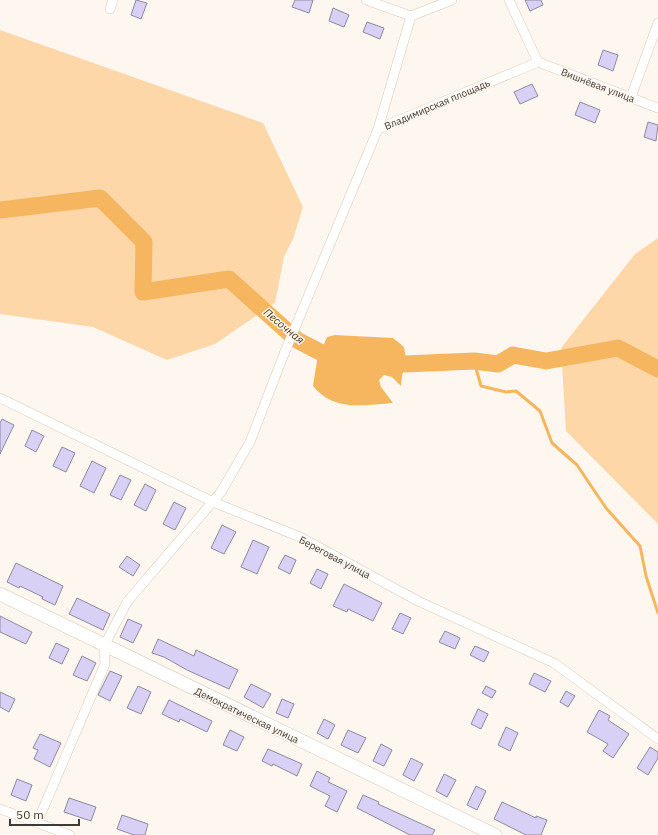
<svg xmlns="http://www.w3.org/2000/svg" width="658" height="835" font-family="'IBM Plex Sans',sans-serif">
  <rect width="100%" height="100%" fill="#fef7f0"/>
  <path fill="#fed7a9" d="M 0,30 L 263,123 L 303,207 L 293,239 L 284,257 L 275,303 L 215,344 L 167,360 L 93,327 L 0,314 Z
    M 658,238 L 658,524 L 566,431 L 561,348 L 635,254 Z"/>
  <path fill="#f6b55f" d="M 335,335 L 393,338 L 404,347 L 406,359 L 402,376 L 401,386 L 392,377 L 384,375 L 379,380 L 381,387 L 393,403 C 364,405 334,412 313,386 L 317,361 L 327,337 Z"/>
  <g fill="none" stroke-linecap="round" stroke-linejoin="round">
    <path stroke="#f6b55f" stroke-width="3" d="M 474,361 L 481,386 L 506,392 L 516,391 L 540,411 L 552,443 L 577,465 L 606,508 L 640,546 L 646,576 L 658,613"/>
    <path stroke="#f6b55f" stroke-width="17" d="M 0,210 L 100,198 L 144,242 L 143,292 L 229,279 L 297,340 L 341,363
      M 381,365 L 474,361 L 498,364 L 513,355 L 546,361 L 618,348 L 658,369"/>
  </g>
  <path fill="#d9d0f5" stroke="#8e899e" d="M 136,0 L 147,3 L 141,19 L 131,15 Z
    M 295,0 L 313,0 L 309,13 L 292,7 Z
    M 525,0 L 541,0 L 543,5 L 530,11 Z
    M 333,8 L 349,15 L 344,27 L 329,21 Z
    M 367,22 L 384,28 L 380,39 L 363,32 Z
    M 603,50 L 618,55 L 613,71 L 598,65 Z
    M 532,84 L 538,96 L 520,104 L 514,92 Z
    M 580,102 L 600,110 L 595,123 L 575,115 Z
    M 648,122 L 658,125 L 656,141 L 644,137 Z
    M 2,419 L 14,425 L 0,454 L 0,423 Z
    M 32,430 L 44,436 L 36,452 L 25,446 Z
    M 62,447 L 75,453 L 66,472 L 53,466 Z
    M 92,461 L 106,468 L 94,493 L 80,486 Z
    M 120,475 L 131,480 L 121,500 L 110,495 Z
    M 145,484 L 156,490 L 146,511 L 134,505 Z
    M 174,502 L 186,508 L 175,530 L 163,524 Z
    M 222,525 L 236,532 L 224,554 L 211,548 Z
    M 253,540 L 269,547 L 257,574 L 241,567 Z
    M 285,555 L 296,560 L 290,574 L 278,568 Z
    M 127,556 L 140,565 L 133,576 L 119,567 Z
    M 16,563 L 63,586 L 55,605 L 42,599 L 43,597 L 20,586 L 19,588 L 7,582 Z
    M 317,569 L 328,574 L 321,589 L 310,583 Z
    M 344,584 L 382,603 L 373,621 L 348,609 L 347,612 L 333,606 Z
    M 77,598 L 110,614 L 103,630 L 69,614 Z
    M 400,613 L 411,618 L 403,634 L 392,629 Z
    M 0,616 L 32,632 L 26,644 L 0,632 Z
    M 128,619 L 142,625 L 133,643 L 120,637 Z
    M 445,631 L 460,638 L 455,649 L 439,642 Z
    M 158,639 L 194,656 L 196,650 L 238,670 L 229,689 L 187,670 L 164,657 L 152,653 Z
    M 56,643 L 69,649 L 62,664 L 49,658 Z
    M 475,646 L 489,652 L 484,662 L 470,655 Z
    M 82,656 L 96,663 L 87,681 L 73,675 Z
    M 110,671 L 122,676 L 110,701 L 98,695 Z
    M 534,673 L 551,681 L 545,692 L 529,684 Z
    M 251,684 L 271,694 L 263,708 L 244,697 Z
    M 138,686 L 151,692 L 141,714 L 127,708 Z
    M 486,686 L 496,691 L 492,698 L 482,693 Z
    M 566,691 L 575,696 L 568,707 L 560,702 Z
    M 0,692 L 15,699 L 9,712 L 0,707 Z
    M 282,699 L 294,704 L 288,718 L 276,713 Z
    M 169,700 L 212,721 L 207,732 L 180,719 L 179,722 L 162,714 Z
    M 478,709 L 488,714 L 481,729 L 471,724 Z
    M 599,710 L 610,716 L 608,720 L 629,734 L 613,758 L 603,751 L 608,744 L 587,732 Z
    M 324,719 L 335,725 L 328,739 L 317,733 Z
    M 506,727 L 518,733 L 510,751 L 498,745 Z
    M 230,730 L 244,737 L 237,751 L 223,745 Z
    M 348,730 L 366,738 L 358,753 L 341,745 Z
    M 40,734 L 61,743 L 50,767 L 34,759 L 38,750 L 33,748 Z
    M 381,744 L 392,750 L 384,766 L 373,761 Z
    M 650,747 L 658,752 L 658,758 L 648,775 L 637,768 Z
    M 268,749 L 302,764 L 297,776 L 273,764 L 272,766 L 262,761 Z
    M 411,758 L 423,764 L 414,781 L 403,775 Z
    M 317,771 L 330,778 L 328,782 L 347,791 L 337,812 L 325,806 L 330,796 L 310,786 Z
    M 444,774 L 456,780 L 447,797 L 436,791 Z
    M 17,779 L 32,785 L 26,801 L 11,795 Z
    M 476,786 L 486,791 L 477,810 L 467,805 Z
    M 363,795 L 379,802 L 378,804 L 435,830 L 432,835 L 410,835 L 357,808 Z
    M 69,798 L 96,807 L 91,821 L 64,812 Z
    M 502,802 L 536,818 L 536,816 L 547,820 L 541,835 L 526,835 L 494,819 Z
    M 122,815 L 148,824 L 145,835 L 134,835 L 117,829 Z"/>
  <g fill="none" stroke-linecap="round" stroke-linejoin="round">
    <g stroke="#d8c9b6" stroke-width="10">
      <path id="street" d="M 366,0 L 411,16
        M 509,0 L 538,62
        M 110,9 L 113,0
        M 411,16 L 452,0
        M 538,62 L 658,108
        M 631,97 L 658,23
        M 378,129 L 538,62
        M 0,398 L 213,502 L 300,537 L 418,601 L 554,663 L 658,739
        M 0,809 L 70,835
        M 37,823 L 105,664 L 104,646 L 127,602 L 221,492 L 250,442 L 284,354 L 378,129 L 411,16"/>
    </g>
    <g stroke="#d8c9b6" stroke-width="14">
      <path id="secondary" d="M 0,594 L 495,835"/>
    </g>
    <use href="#street" stroke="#fff" stroke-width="9"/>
    <use href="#secondary" stroke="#fff" stroke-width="13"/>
  </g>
  <g text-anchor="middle" stroke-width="3" stroke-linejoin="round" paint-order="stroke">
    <g font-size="10" fill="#413a33" stroke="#fef7f0">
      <text transform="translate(598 85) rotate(21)" y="4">Вишнёвая улица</text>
      <text transform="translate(437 104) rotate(-23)" y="4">Владимирская площадь</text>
      <text transform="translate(335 557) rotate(28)" y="4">Береговая улица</text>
      <text transform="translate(247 715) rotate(26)" y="4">Демократическая улица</text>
    </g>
    <g font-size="11" font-style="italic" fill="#4d330e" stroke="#fef7f0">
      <text transform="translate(284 326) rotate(39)" y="4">Песочная</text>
    </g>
  </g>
  <path d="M10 819v6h69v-6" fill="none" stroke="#413a33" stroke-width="2"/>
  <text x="16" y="819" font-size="12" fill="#413a33" stroke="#fef7f0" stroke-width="3" paint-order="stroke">50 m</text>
</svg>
